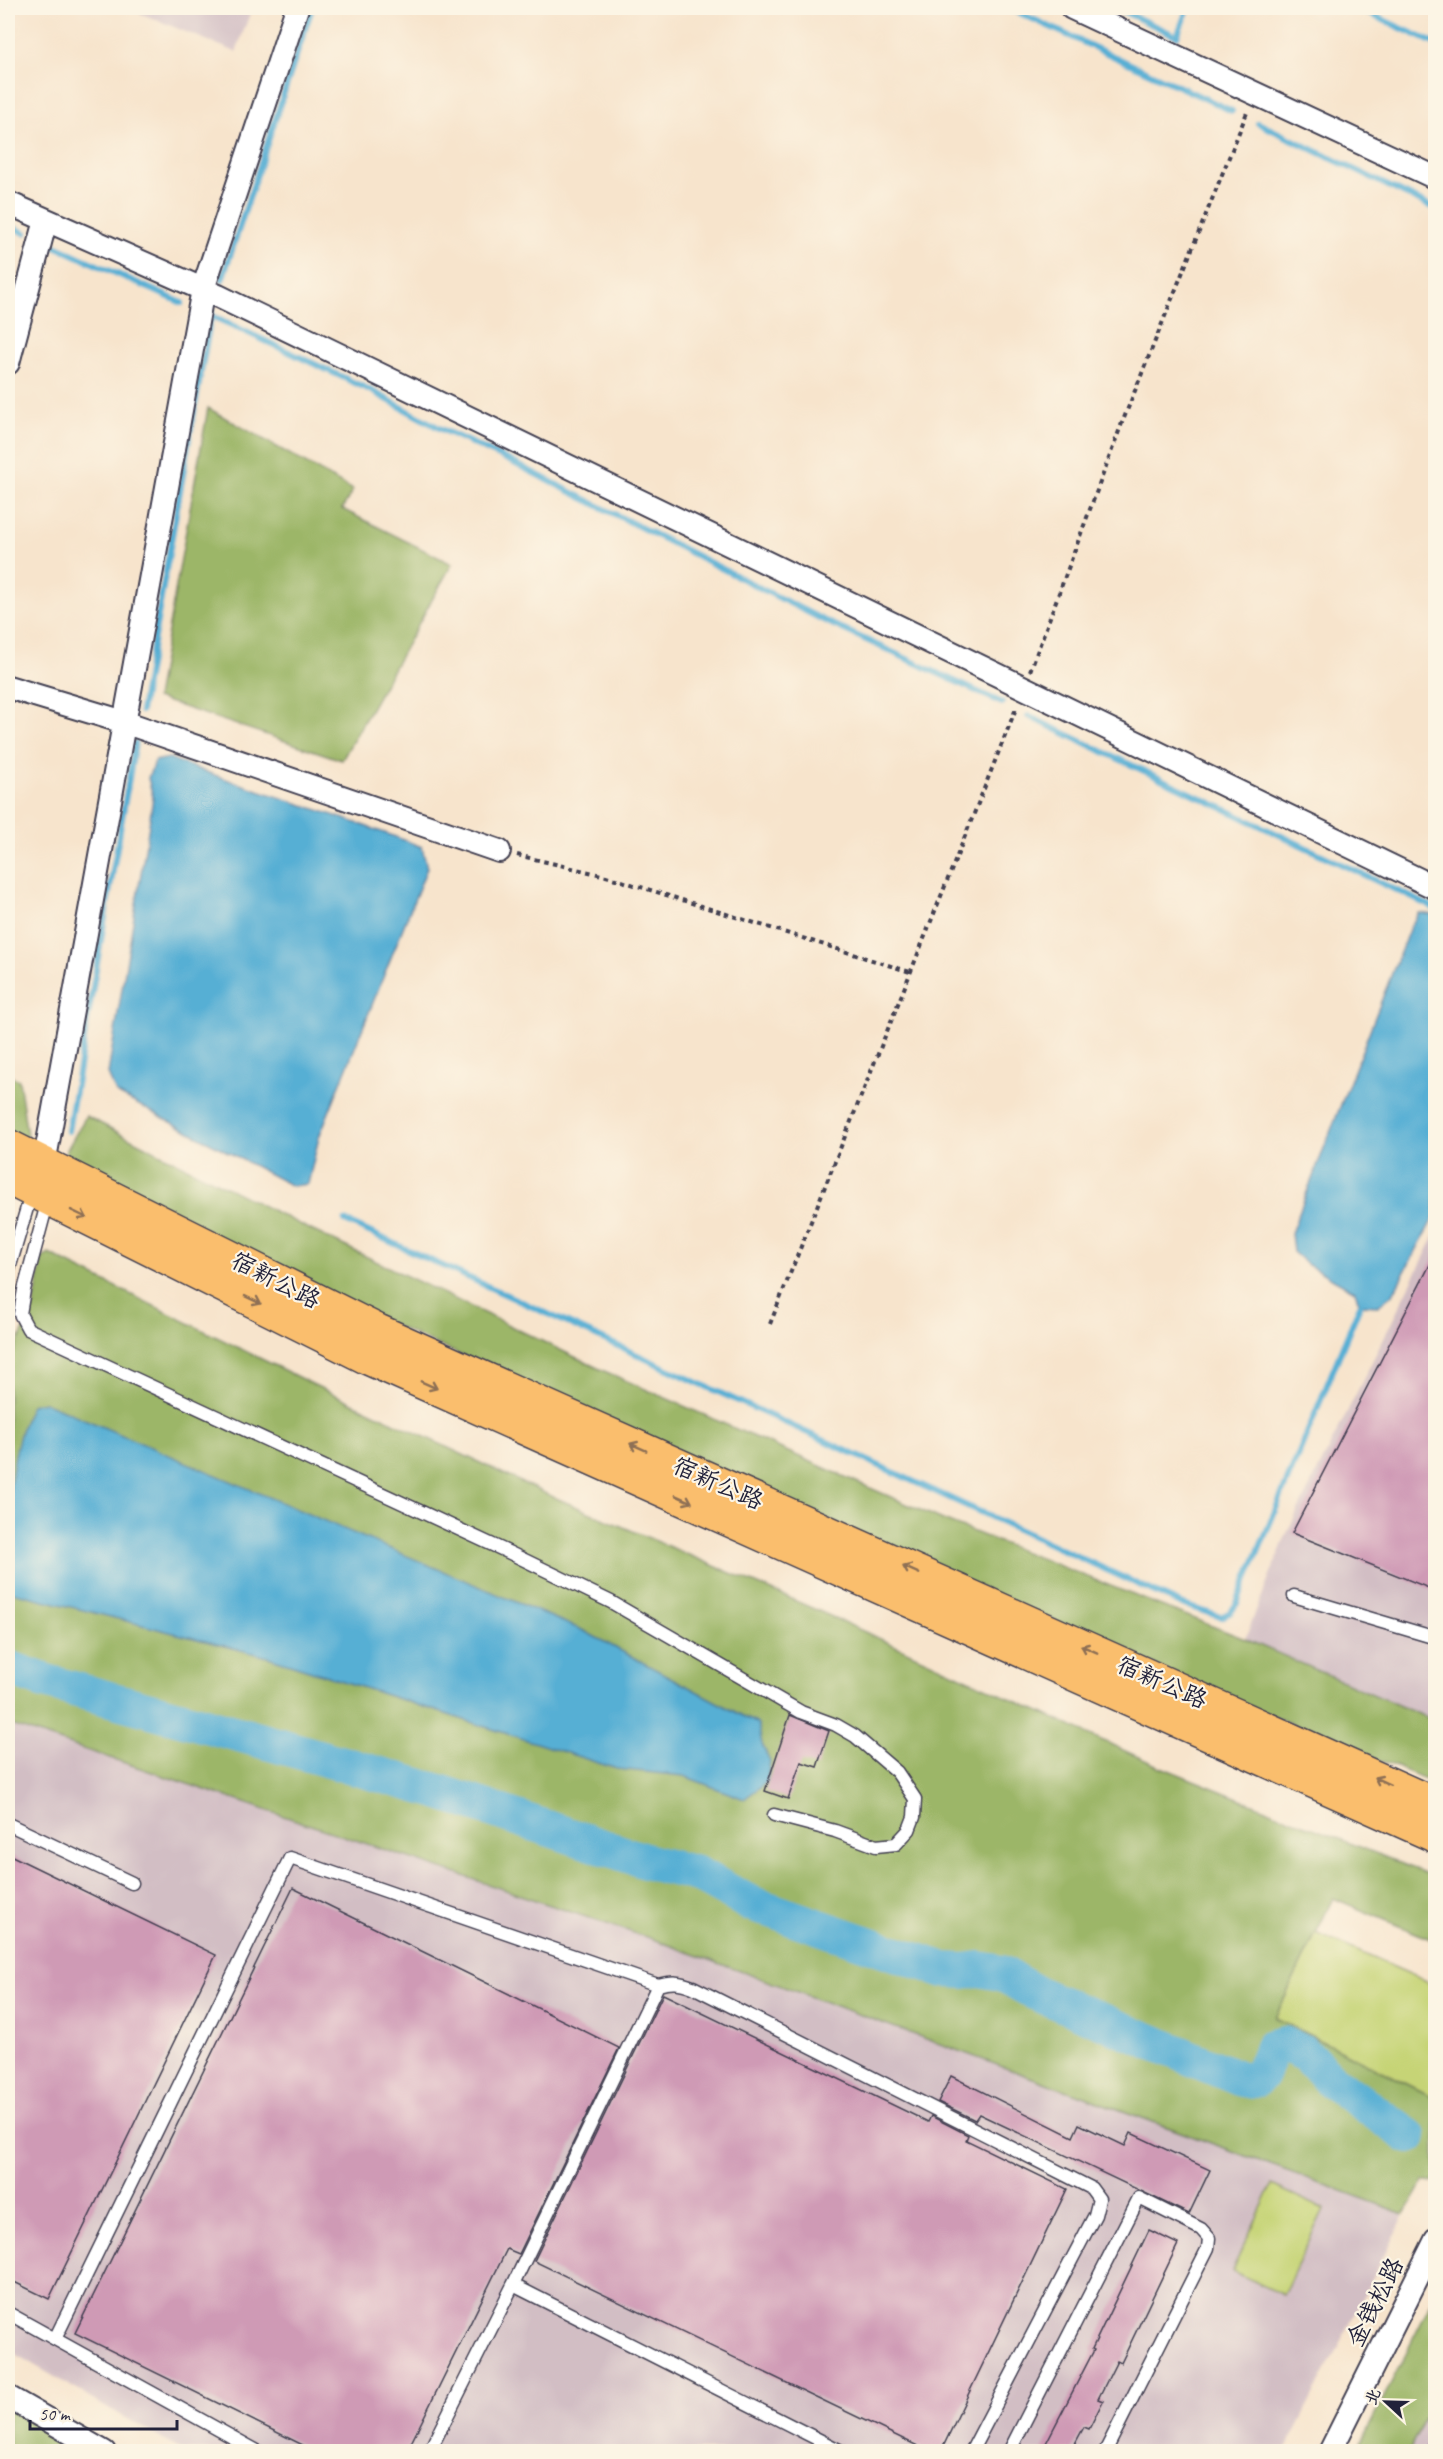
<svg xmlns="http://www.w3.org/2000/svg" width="1443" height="2459" font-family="Caveat,'LXGW WenKai TC',sans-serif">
  <rect width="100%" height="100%" fill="#fcf5e5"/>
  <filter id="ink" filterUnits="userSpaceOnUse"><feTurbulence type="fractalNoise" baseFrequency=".0167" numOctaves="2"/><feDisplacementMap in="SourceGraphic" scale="12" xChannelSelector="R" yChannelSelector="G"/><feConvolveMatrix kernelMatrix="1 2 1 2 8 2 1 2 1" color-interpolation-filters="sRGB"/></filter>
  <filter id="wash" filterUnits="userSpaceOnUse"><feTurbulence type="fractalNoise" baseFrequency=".008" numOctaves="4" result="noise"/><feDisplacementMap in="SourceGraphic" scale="24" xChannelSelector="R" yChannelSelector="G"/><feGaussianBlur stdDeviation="1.35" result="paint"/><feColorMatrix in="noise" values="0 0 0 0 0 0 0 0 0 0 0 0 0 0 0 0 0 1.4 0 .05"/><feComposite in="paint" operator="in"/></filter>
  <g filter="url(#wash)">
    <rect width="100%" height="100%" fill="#f7e4cc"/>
    <path fill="#d2bec4" d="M 127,8 L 252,8 L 236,52 Z
      M 1435,1235 L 1435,1721 L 1245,1639 L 1287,1533 Z
      M 8,1724 L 658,1941 L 1405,2214 L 1285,2451 L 183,2451 L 8,2350 Z
      M 1435,2398 L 1435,2451 L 1409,2451 Z"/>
    <path fill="#c6d476" stroke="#747b58" stroke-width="1.5" d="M 1316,1933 L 1435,1985 L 1435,2098 L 1275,2018 Z
      M 1272,2185 L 1324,2209 L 1283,2295 L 1232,2271 Z"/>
    <path fill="#9cb667" stroke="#5f6c51" stroke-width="1.5" d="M 208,408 L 353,490 L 342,509 L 452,564 L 342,760 L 156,698 Z
      M 8,1075 L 19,1080 L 28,1142 L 8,1132 Z
      M 86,1116 L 309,1229 L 602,1370 L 943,1520 L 1245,1639 L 1435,1721 L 1435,1783 L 1200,1686 L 380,1319 L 74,1167 L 65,1153 Z
      M 49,1254 L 310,1383 L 542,1492 L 819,1611 L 1156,1765 L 1435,1877 L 1435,1941 L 1333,1898 L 1275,2018 L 1435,2098 L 1435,2182 L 1424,2182 L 1405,2214 L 658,1941 L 8,1724 L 8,1365 L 34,1306 L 42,1258 Z
      M 1435,2295 L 1435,2398 L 1409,2451 L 1357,2451 Z
      M 8,2409 L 82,2451 L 8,2451 Z"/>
    <path fill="#56afd4" stroke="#3c6888" stroke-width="1.5" d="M 169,758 C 252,791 339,814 422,847 L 427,868 L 319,1137 L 308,1184 L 292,1186 L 116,1093 L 108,1074 L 149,825 L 153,797 L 148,778 L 155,761 Z
      M 1419,913 L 1435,915 L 1435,1215 L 1393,1294 L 1378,1306 L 1360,1305 L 1355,1291 L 1308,1265 L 1293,1252 L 1291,1233 L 1410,927 Z
      M 44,1402 L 582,1630 L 758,1724 L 762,1744 L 770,1761 L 767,1782 L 744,1799 L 684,1776 L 617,1769 L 268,1657 L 8,1591 C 7,1532 5,1460 31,1405 Z"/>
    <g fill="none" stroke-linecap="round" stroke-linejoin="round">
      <path stroke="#56afd4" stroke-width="6" d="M 1009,8 L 1232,111
        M 1116,8 L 1177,36 L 1188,8
        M 1357,8 L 1436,44
        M 1258,123 L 1436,209
        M 8,225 L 25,233
        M 55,246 L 182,303
        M 222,280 L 312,8
        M 210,315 L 370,390 L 441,429 L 508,460 L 823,620 L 1002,703
        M 141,711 L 212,310
        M 1028,716 L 1436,909
        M 68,1131 L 135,743
        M 345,1221 L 1181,1604 L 1221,1617 L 1231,1612 L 1237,1603 L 1360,1305"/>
      <path stroke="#56afd4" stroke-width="36" d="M 8,1668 L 44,1681 L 249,1737 L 440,1792 L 648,1862 L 697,1874 L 750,1903 L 944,1970 L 964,1971 L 979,1969 L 1001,1973 L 1036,1993 L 1241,2079 L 1253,2081 L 1261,2075 L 1272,2047 L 1284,2044 L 1305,2054 L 1334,2083 L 1409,2136"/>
    </g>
    <g id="blocks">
      <path fill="#cf9ab5" d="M 1436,1253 L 1436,1591 L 1292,1533 Z
        M 790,1715 L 829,1731 L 817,1767 L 801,1762 L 788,1799 L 765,1791 Z
        M 8,1854 L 216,1955 L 49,2299 L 8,2279 Z
        M 293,1888 L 619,2048 L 519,2254 L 507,2249 L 407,2451 L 315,2451 L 75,2333 Z
        M 663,1994 L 928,2122 L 931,2116 L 968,2135 L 966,2140 L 1067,2189 L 941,2451 L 928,2451 L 534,2261 Z
        M 951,2076 L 1073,2137 L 1079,2124 L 1125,2146 L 1131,2133 L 1210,2170 L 1189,2214 L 979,2114 L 975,2120 L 938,2102 Z
        M 1149,2230 L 1178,2244 L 1121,2363 L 1117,2361 L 1098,2399 L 1103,2401 L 1089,2429 L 1084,2427 L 1071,2451 L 1042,2451 L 1094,2350 L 1092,2349 Z"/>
    </g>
  </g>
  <g filter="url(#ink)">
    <use href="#blocks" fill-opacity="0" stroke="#423f51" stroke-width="1.5"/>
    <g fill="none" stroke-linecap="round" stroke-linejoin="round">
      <g stroke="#423f51" stroke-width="15">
        <path id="service" d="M 48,1200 L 24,1290 L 20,1314 L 28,1329 L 510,1553 L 611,1602 L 801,1712 L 836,1725 L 855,1736 L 897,1772 L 915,1799 L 914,1817 L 909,1830 L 896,1844 L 876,1846 L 835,1831 L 774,1815
          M 8,1272 L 32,1191
          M 1294,1596 L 1436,1638
          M 8,1824 L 132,1883
          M 8,2313 L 259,2452
          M 55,2339 L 290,1858 L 658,1985
          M 429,2452 L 513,2285
          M 843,2452 L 513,2285 L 658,1985 C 672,1981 680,1982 693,1987 L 1091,2188 L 1099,2199 L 1095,2215 L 971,2452
          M 1009,2452 L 1139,2198 L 1201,2229 L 1209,2238 L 1208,2248 L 1105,2452
          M 1432,2452 L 1436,2444"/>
      </g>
      <g stroke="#423f51" stroke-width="26">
        <path id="minor" d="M 1072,8 L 1436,178
          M 8,203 L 218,296 L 1436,888
          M 8,363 L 46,220
          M 8,687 L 124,722 L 499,851
          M 44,1164 L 203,289 L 297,8
          M 8,2397 L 104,2452
          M 1330,2452 L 1436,2240"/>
      </g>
      <g stroke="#423f51" stroke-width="36">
        <path id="trunk" d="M 8,1146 L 378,1331 L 1436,1805
          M 8,1178 L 366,1357 L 1436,1836"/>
      </g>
      <path stroke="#423f51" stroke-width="4" stroke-dasharray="4.5 4.5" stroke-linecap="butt" d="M 1030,671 L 1122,423 L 1248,110
        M 517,855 L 606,876 L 910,972
        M 770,1324 L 1017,706"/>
      <use href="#service" stroke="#fff" stroke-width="12"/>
      <use href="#minor" stroke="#fff" stroke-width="22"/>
      <use href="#trunk" stroke="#fabe6d" stroke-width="33"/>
    </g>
    <defs><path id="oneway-shaft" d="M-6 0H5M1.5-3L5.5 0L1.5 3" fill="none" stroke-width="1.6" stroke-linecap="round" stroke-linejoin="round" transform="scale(1.5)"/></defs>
    <g stroke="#8e7054">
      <use href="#oneway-shaft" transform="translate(79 1214) rotate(26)"/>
      <use href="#oneway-shaft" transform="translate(253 1300) rotate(26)"/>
      <use href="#oneway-shaft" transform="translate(429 1385) rotate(24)"/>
      <use href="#oneway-shaft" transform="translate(638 1447) rotate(-156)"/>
      <use href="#oneway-shaft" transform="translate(684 1499) rotate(24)"/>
      <use href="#oneway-shaft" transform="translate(911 1570) rotate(-156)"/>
      <use href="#oneway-shaft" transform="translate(1089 1649) rotate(-156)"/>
      <use href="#oneway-shaft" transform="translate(1382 1781) rotate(-155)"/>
    </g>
  </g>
  <g text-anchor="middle" stroke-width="4.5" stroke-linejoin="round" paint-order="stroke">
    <g font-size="24" fill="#22223b" stroke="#fcf5e5">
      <text transform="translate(276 1280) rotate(27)" y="8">宿新公路</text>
      <text transform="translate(718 1483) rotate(24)" y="8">宿新公路</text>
      <text transform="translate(1162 1682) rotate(24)" y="8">宿新公路</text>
      <text transform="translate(1375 2302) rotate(-63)" y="8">金钱松路</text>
    </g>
  </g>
  <rect width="1443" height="2459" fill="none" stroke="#fcf5e5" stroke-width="30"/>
  <g transform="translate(1386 2402) rotate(292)" stroke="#fcf5e5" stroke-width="4.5" paint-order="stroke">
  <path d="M0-4.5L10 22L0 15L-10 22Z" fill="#22223b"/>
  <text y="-9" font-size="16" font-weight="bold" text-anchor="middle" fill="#22223b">北</text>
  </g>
  <path d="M30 2420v9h147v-9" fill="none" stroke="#22223b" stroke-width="3"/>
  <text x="39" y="2420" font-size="18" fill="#22223b" stroke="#fcf5e5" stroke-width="4.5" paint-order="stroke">50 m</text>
</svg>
